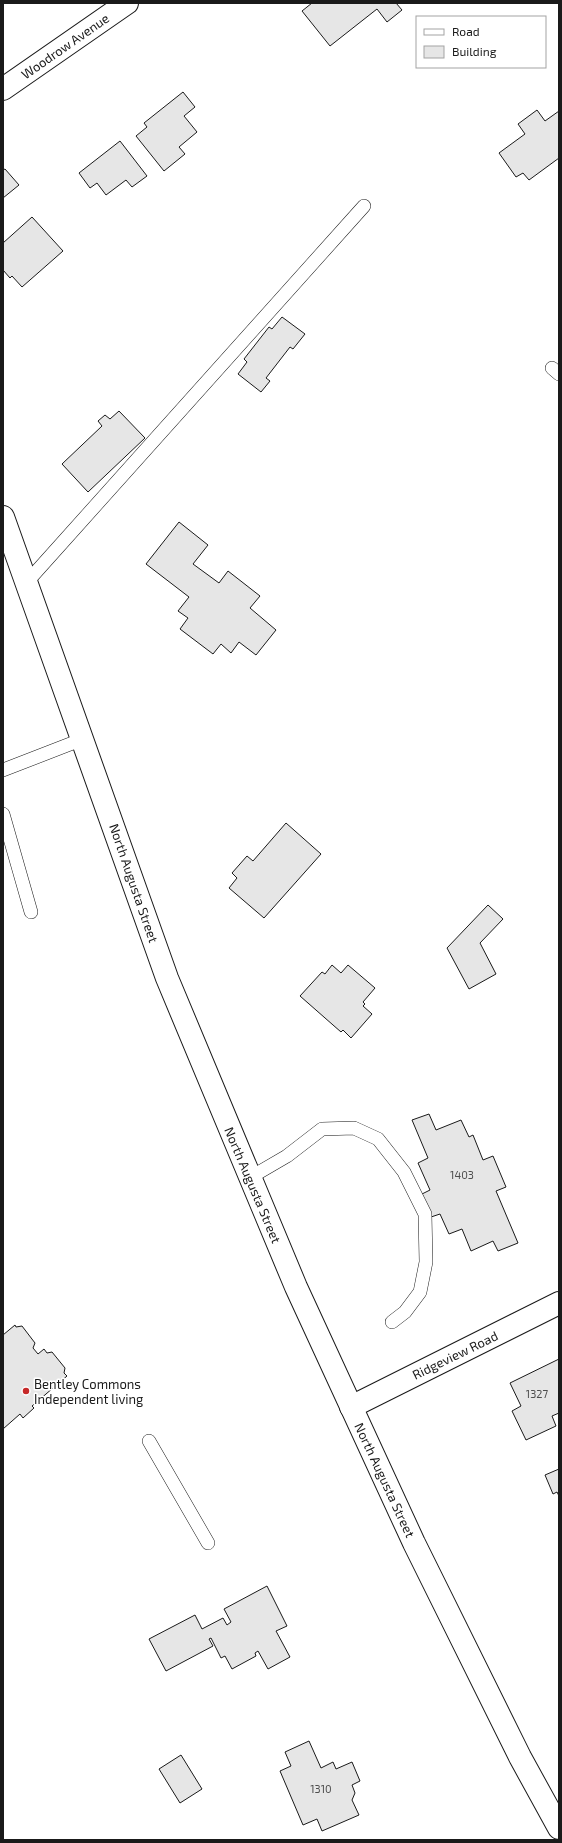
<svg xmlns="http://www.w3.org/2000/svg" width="562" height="1843" font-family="'Exo 2',sans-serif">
  <rect width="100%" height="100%" fill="#fff"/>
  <path fill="#e6e6e6" stroke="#1a1a1a" d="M 312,3 L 396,3 L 402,10 L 387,22 L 377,9 L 330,46 L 302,11 Z
    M 183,92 L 195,107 L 184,116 L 197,132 L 179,147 L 185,154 L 164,171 L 136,136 L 147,127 L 144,123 Z
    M 537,110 L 545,121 L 559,111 L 559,158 L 529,180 L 523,173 L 516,177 L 499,153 L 525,134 L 518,124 Z
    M 120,141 L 147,176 L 132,187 L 126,180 L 106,195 L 97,183 L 90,188 L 79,173 Z
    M 5,169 L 19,185 L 3,198 L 3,170 Z
    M 32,217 L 63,251 L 22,287 L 12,276 L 10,278 L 3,270 L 3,243 Z
    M 282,317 L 305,334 L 293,349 L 290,347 L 266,378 L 270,381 L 261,392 L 238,374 L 247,362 L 244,359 L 269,327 L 272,329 Z
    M 119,411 L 145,438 L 88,492 L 62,464 L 102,426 L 98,421 L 105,415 L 110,419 Z
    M 179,522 L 208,545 L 193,564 L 219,583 L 228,571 L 260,596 L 250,608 L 276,630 L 256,655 L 239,642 L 231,653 L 221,644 L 213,654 L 180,629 L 188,618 L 178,611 L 189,597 L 146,564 Z
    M 286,823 L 321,854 L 264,918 L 229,888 L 237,878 L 232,873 L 247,856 L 253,861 Z
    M 488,905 L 503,919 L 480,943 L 496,974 L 469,989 L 447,948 Z
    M 332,965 L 341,973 L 348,965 L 375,988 L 363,1002 L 365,1004 L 363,1006 L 372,1014 L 351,1038 L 343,1030 L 341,1032 L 300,996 L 322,972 L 325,974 Z
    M 429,1114 L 436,1130 L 461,1120 L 469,1137 L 473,1135 L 483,1160 L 493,1156 L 506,1187 L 496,1191 L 518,1243 L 498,1251 L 493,1241 L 471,1251 L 462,1229 L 449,1234 L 440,1214 L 431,1217 L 422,1194 L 430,1190 L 418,1163 L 428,1158 L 412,1120 Z
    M 15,1325 L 16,1327 L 22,1326 L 35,1343 L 33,1348 L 38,1354 L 44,1349 L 47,1353 L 52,1352 L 65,1368 L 64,1373 L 67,1376 L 32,1406 L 34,1408 L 23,1418 L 20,1414 L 3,1429 L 3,1335 Z
    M 559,1359 L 559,1413 L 552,1416 L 556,1426 L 526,1440 L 512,1411 L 521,1406 L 510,1383 Z
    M 559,1469 L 559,1496 L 557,1492 L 553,1494 L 545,1475 Z
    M 267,1586 L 287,1626 L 276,1631 L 290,1657 L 268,1669 L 258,1651 L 255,1653 L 256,1656 L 232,1669 L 225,1656 L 221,1658 L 211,1638 L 209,1639 L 213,1646 L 166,1671 L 149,1639 L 195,1615 L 202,1629 L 223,1618 L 227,1625 L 231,1622 L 224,1609 Z
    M 309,1741 L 321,1768 L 333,1762 L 336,1769 L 352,1762 L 360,1781 L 352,1785 L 355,1793 L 352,1800 L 359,1815 L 322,1831 L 317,1819 L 303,1825 L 280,1771 L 291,1766 L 285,1752 Z
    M 181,1755 L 202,1789 L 180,1803 L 159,1769 Z"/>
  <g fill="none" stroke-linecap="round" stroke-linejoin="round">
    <g stroke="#1a1a1a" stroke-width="14">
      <path id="lane" d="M 552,368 L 559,374
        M 27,582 L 364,206
        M 3,770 L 83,739
        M 3,814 L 31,912
        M 251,1177 L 287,1156 L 322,1129 L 354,1128 L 378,1139 L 404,1172 L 425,1214 L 426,1262 L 420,1292 L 405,1312 L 392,1322
        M 149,1441 L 208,1543"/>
    </g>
    <g stroke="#1a1a1a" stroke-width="24">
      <path id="street" d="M 3,89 L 127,3
        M 351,1407 L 559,1303"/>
    </g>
    <g stroke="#1a1a1a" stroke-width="24">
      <path id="secondary" d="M 3,517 L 167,978 L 296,1287 L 414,1543 L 520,1757 L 559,1828"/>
    </g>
    <use href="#lane" stroke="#fff" stroke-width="13"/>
    <use href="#street" stroke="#fff" stroke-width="22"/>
    <use href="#secondary" stroke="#fff" stroke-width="22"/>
  </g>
  <circle fill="#c62828" stroke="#fff" stroke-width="1.5" cx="26" cy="1391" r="4"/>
  <g text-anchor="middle" stroke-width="3" stroke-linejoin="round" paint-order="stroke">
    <g font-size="11" fill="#4d4d4d">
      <text x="462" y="1179">1403</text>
      <text x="537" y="1398">1327</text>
      <text x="321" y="1793">1310</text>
    </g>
    <g font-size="13" fill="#1a1a1a" stroke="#fff">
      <text transform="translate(65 46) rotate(-35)" y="5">Woodrow Avenue</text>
      <text transform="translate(134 883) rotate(71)" y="5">North Augusta Street</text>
      <text transform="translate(253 1185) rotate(67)" y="5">North Augusta Street</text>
      <text transform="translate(455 1355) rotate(-26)" y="5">Ridgeview Road</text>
      <text transform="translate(385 1480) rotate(65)" y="5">North Augusta Street</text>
    </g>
    <g font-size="13" fill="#1a1a1a" stroke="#fff" text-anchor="start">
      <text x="34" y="1389">Bentley Commons<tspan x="34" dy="15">Independent living</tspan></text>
    </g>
  </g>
  <rect width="562" height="1843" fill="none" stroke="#1a1a1a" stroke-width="8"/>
  <rect x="416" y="16" width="130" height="52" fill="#ffffff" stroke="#a3a3a3"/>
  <rect x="424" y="29" width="20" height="6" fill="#ffffff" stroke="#a3a3a3"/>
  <text x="452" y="36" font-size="12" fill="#1a1a1a">Road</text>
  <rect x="424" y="46" width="20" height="12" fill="#e6e6e6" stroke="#a3a3a3"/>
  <text x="452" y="56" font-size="12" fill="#1a1a1a">Building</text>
</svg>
